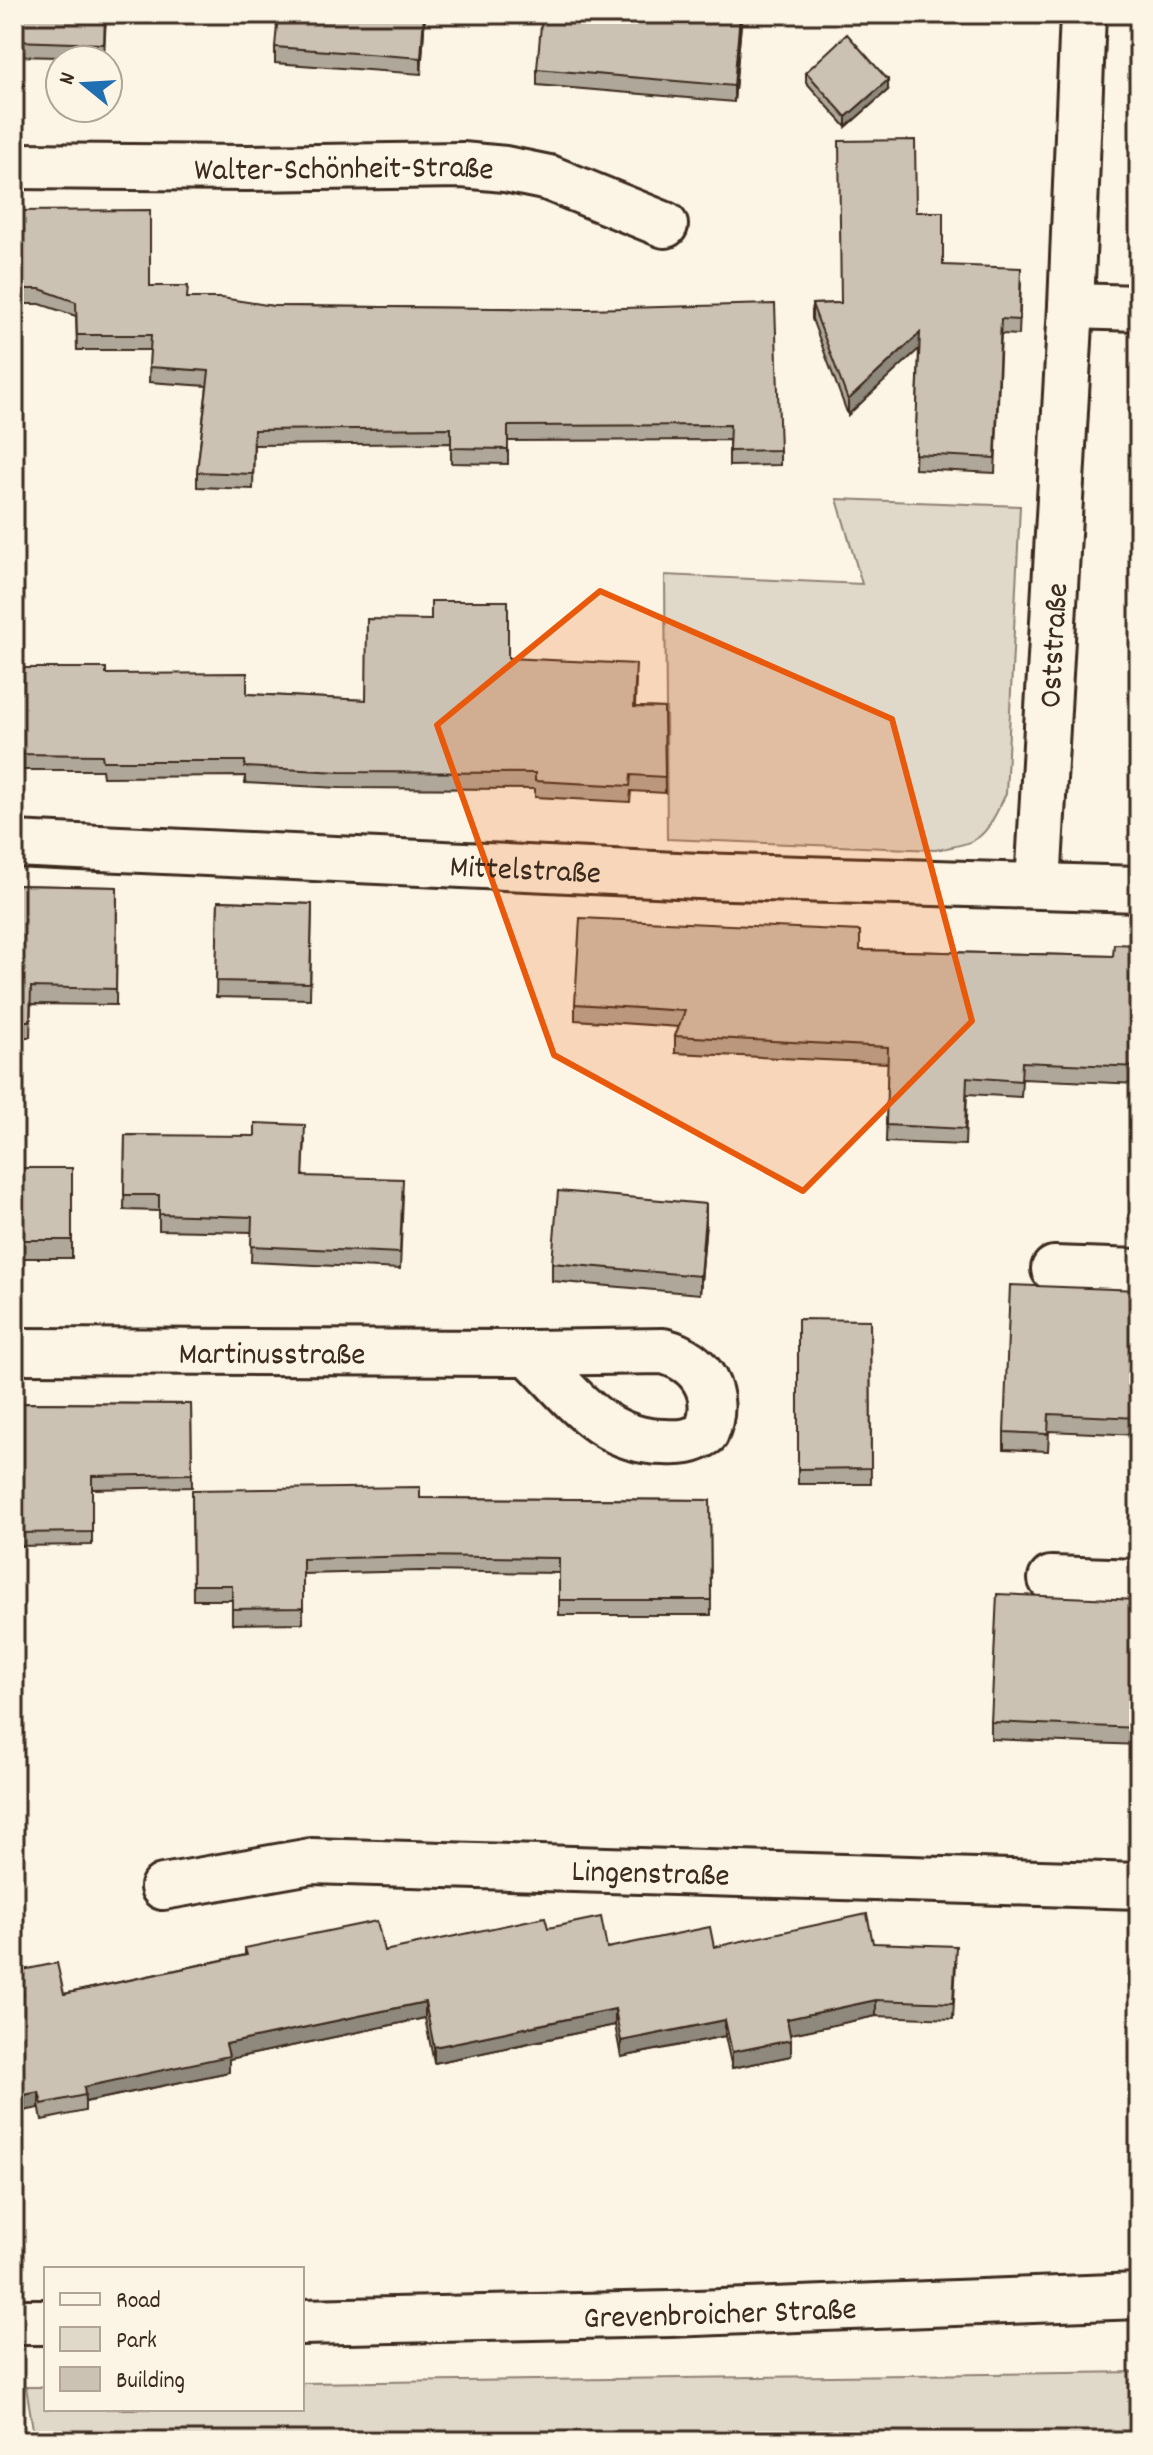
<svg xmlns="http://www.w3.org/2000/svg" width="1153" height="2455" font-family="Dekko,sans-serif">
  <rect width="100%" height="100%" fill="#fcf5e5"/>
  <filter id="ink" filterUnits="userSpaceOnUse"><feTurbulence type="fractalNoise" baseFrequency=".0125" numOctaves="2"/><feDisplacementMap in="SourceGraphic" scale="16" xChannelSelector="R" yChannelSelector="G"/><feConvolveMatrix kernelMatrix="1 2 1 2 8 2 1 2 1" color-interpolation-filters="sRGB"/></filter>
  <g filter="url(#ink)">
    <path fill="#e0d8c8" stroke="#8e8173" stroke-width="2" d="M 837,499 L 1020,506 L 1006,794 C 984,837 985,842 935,850 L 667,839 L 665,575 L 862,584 Z
      M 1139,2372 L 1139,2441 L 35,2441 L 26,2387 L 46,2387 L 46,2409 L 302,2409 L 302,2383 Z"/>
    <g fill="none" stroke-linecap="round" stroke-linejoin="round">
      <g stroke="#3b2a1e" stroke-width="50">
        <g id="minor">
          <path id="s1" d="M 14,166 L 247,168 L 462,165 L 505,169 L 549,178 L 665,225"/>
          <path d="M 1071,306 L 1139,308"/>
          <path id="s2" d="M 14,844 L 698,876 L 1139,889"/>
          <path id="s3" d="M 1038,885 L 1071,306 L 1083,14"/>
          <path d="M 1054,1269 L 1139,1272"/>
          <path id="s4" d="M 14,1351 L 529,1353 L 663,1351 C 702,1361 722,1394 706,1433 C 692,1442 681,1443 665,1442 C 601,1442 571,1394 529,1353"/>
          <path d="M 1051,1579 L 1139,1582"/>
          <path id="s5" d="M 163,1887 L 311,1861 L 1139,1886"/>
          <path d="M 14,2322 L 46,2322"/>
          <path id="s6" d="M 302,2322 L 670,2314 L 1139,2296"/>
        </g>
      </g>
      <use href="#minor" stroke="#fcf5e5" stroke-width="44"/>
    </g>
    <path fill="#afa79a" stroke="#3b2a1e" stroke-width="2" d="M 14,14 L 106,14 L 104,58 L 14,56 Z
      M 425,14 L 421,74 L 275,63 L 275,47 Z
      M 741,24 L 734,102 L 537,85 L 537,69 Z
      M 806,72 L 888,90 L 846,127 L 806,82 Z
      M 14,211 L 150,286 L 188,298 L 273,306 L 586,309 L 780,450 L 780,465 L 729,466 L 729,440 L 508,441 L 508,464 L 451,463 L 451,443 L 254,445 L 253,489 L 197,487 L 197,472 L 207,386 L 149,382 L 150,350 L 77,350 L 76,316 L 40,304 L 14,304 Z
      M 916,212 L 943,265 L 1021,283 L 1019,335 L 1001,334 L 995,473 L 915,469 L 919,348 L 848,415 L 812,319 L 812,304 L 841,303 Z
      M 508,658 L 636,679 L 635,707 L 664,708 L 665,793 L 631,791 L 630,802 L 535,797 L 535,789 L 340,788 L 245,783 L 245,776 L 103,777 L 102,770 L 14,770 L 14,668 L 106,674 L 247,694 L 366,700 Z
      M 1139,707 L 1139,794 L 1137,794 Z
      M 14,885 L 117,887 L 116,1005 L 31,1004 L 30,1037 L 14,1037 Z
      M 218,901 L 312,904 L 310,999 L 216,997 Z
      M 1139,945 L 1139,1084 L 1022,1079 L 1021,1097 L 967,1094 L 965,1145 L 886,1142 L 888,1063 L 675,1053 L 675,1036 L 679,1027 L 575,1020 L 575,1004 L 860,950 L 1113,956 Z
      M 125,1135 L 305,1140 L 303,1176 L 403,1195 L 400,1269 L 251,1262 L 252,1232 L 159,1230 L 159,1211 L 124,1210 Z
      M 14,1168 L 72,1168 L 72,1258 L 14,1258 Z
      M 706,1222 L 700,1294 L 552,1281 L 552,1263 Z
      M 1139,1290 L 1139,1435 L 1049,1431 L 1048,1451 L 1004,1449 L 1004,1432 Z
      M 798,1320 L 870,1320 L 871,1484 L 798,1484 Z
      M 14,1403 L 191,1404 L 192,1487 L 92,1489 L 92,1545 L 14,1546 Z
      M 192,1490 L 420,1498 L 710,1500 L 711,1615 L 559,1615 L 559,1573 L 421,1571 L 303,1574 L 303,1623 L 232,1624 L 232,1600 L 193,1600 Z
      M 1139,1600 L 1139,1745 L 991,1739 L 991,1722 Z
      M 548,1928 L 607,1948 L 873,1943 L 956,1962 L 953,2019 L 876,2016 L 790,2034 L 791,2056 L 732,2068 L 725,2036 L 621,2057 L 615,2025 L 434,2063 L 425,2018 L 229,2059 L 229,2072 L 85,2102 L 85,2111 L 42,2120 L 18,1986 L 18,1971 L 64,1994 L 245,1955 L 245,1948 L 384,1951 Z"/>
    <path fill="#8f887d" stroke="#3b2a1e" stroke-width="2" d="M 424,14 L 425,14 L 421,74 L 421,58 Z
      M 741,14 L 741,24 L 734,102 L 734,86 Z
      M 888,80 L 888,90 L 846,127 L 846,117 Z
      M 920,333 L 920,348 L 848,415 L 848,400 Z
      M 706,1204 L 706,1222 L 700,1294 L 700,1276 Z
      M 876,2000 L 876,2016 L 787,2035 L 787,2019 Z
      M 425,2002 L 425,2018 L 229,2059 L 229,2072 L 85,2102 L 84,2087 L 226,2044 Z
      M 615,2009 L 615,2025 L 434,2063 L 434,2047 Z
      M 725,2020 L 725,2036 L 621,2057 L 621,2041 Z
      M 791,2040 L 791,2056 L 732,2068 L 732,2052 Z
      M 39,2092 L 39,2108 L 14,2113 L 14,2097 Z"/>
    <path fill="#ccc2b3" stroke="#3b2a1e" stroke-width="2" d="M 14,14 L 105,14 L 104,44 L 14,41 Z
      M 278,14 L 424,14 L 421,58 L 275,47 Z
      M 542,14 L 740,14 L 734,86 L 537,69 Z
      M 847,34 L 888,80 L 846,117 L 806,72 Z
      M 915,140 L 916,212 L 943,212 L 943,265 L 1021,268 L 1019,320 L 1001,319 L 995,458 L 915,454 L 920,333 L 848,400 L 812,304 L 841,303 L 839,141 Z
      M 150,210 L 150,286 L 188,286 L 187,298 L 222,298 L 273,306 L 586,309 L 775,304 L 780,450 L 729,451 L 730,425 L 508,426 L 508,449 L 451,448 L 451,428 L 254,430 L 253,474 L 197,472 L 209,371 L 149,367 L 151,335 L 77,335 L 76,302 L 40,289 L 14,289 L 14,211 Z
      M 431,601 L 508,601 L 508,658 L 636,664 L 634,707 L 664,708 L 665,777 L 631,775 L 630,786 L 535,781 L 535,773 L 340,772 L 245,767 L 245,761 L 103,761 L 102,755 L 14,754 L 14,668 L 106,668 L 106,674 L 247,673 L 247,694 L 366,700 L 367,619 L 431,620 Z
      M 1139,707 L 1139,773 L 1137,772 Z
      M 14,885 L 117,887 L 116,989 L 31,987 L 30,1021 L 14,1021 Z
      M 218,901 L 312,904 L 310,983 L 216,981 Z
      M 580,918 L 860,931 L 860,950 L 1113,956 L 1114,944 L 1139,945 L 1139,1067 L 1022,1062 L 1021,1081 L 967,1077 L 965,1129 L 886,1125 L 888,1047 L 675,1036 L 685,1011 L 575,1004 Z
      M 255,1123 L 305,1125 L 303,1176 L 403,1179 L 400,1253 L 251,1246 L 252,1217 L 159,1214 L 159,1195 L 124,1195 L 125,1135 L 255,1136 Z
      M 14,1168 L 72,1168 L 72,1240 L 14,1240 Z
      M 558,1191 L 706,1204 L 700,1276 L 552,1263 Z
      M 1010,1285 L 1139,1290 L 1139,1418 L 1049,1414 L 1048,1434 L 1004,1432 Z
      M 798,1319 L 870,1320 L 871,1468 L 798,1469 Z
      M 14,1403 L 191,1404 L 192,1474 L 92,1476 L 92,1532 L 14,1533 Z
      M 420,1487 L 420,1498 L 710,1500 L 711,1600 L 559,1600 L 559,1558 L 421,1556 L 303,1559 L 303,1608 L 232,1609 L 232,1585 L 193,1585 L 192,1490 Z
      M 997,1594 L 1139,1600 L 1139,1728 L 991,1722 Z
      M 867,1914 L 873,1943 L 956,1946 L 953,2003 L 876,2000 L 787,2019 L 791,2040 L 732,2052 L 725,2020 L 621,2041 L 615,2009 L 434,2047 L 425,2002 L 226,2044 L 229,2056 L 84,2087 L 85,2095 L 42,2104 L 39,2092 L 14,2097 L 14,1997 L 23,1995 L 18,1971 L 57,1963 L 64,1994 L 247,1955 L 245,1948 L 377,1921 L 384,1951 L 545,1917 L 548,1928 L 601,1917 L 607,1948 L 710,1927 L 714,1947 Z"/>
  </g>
  <path fill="#e8590c" fill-opacity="0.2" stroke="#e8590c" stroke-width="6" stroke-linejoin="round" d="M 600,591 L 892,719 L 972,1021 L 803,1191 L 554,1055 L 437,725 Z"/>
  <g text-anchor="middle" stroke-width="7" stroke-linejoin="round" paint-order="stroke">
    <g font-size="32" fill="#3b2a1e" stroke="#fcf5e5">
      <text dy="11" stroke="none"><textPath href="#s1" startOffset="330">Walter-Schönheit-Straße</textPath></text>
      <text dy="11" stroke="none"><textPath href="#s3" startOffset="240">Oststraße</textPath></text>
      <text dy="11" stroke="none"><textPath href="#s2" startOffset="512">Mittelstraße</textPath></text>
      <text dy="11" stroke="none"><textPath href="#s4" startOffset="258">Martinusstraße</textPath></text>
      <text dy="11" stroke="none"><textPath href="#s5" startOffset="490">Lingenstraße</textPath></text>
      <text dy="11" stroke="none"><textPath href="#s6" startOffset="418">Grevenbroicher Straße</textPath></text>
    </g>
  </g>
  <rect width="1153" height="2455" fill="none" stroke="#fcf5e5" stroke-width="48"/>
  <rect x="24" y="24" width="1105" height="2407" fill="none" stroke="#3b2a1e" stroke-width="3" filter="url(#ink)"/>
  <rect x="44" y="2267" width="260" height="144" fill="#fcf5e5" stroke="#afa495" stroke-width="2"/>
  <rect x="60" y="2293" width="40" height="12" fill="#fcf5e5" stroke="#afa495" stroke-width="2"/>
  <text x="116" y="2307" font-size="24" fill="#3b2a1e">Road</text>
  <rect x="60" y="2327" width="40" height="24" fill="#e0d8c8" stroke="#afa495" stroke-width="2"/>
  <text x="116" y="2347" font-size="24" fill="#3b2a1e">Park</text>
  <rect x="60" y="2367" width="40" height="24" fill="#ccc2b3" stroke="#afa495" stroke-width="2"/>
  <text x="116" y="2387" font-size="24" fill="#3b2a1e">Building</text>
  <g transform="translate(84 84) rotate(288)"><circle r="38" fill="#fcf5e5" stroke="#afa495" stroke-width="2"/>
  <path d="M0-6L14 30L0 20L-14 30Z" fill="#1f6fb2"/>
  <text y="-12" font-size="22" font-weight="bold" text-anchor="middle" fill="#3b2a1e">N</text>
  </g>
</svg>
